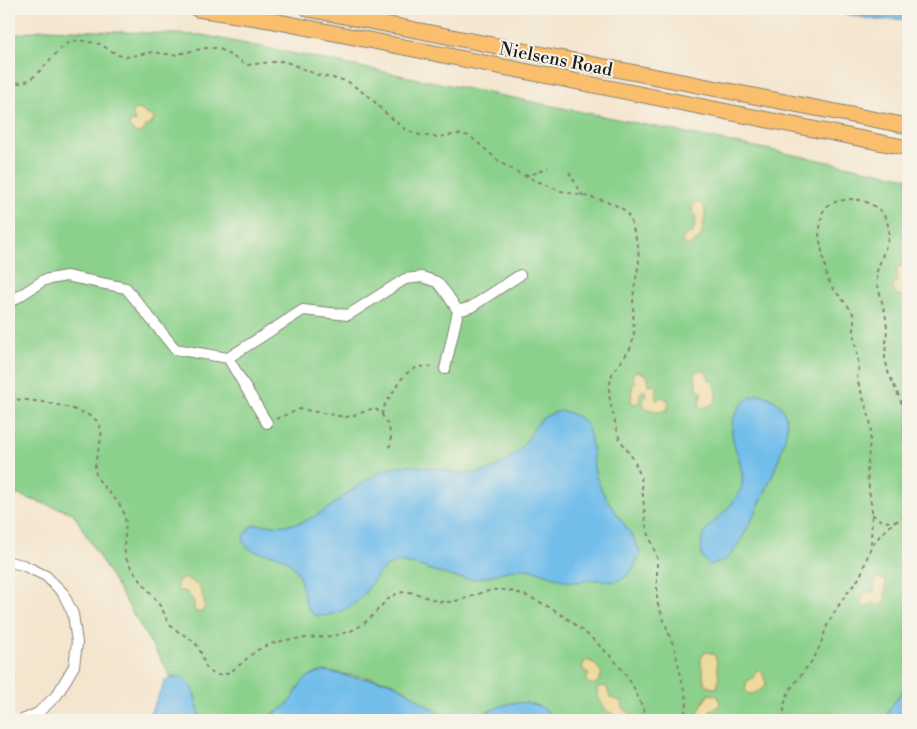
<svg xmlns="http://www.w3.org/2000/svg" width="917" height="729" font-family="'Libre Bodoni',serif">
  <rect width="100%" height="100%" fill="#f7f3e8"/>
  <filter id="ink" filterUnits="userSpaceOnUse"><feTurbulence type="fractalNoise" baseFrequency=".02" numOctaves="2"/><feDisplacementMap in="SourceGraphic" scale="10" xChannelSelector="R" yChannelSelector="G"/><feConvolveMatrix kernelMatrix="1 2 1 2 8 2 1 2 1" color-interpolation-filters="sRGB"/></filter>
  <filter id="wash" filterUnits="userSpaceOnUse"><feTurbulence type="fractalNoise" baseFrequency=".0096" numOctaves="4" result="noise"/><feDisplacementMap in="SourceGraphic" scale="20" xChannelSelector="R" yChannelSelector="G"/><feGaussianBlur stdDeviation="1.12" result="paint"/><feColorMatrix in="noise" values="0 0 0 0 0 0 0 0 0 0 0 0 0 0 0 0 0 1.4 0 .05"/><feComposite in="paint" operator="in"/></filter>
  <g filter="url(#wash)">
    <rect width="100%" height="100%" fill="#f4e5ce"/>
    <path fill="#8bd18c" stroke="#547654" d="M 45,29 L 202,35 L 908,178 L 908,720 L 556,720 L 514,702 C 484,712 457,727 427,706 C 416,699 407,690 395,684 C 377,676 355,678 335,672 L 290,701 L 281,710 L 261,720 L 201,720 L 193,688 L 183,678 L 171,677 L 73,513 L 9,492 L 9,36 Z"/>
    <path fill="#eeda9e" stroke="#857b5d" d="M 136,109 L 141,110 L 146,114 L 153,116 L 154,119 L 151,124 L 146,126 L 143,132 C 136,134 131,132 129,125 L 131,121 L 136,122 L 132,115 L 133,111 Z
      M 697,202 L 702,204 L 705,208 L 705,217 L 701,237 L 689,246 L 683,244 L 682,240 L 685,236 L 693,232 L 696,219 L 692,209 L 693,204 Z
      M 902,265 L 908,271 L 908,291 L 901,296 L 896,295 L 892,287 L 898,280 L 896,269 Z
      M 699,370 C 707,370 707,373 709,380 L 713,381 C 716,396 721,403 703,408 L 700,407 L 699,401 L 702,393 L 697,387 L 696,380 L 694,377 L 696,371 Z
      M 638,371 L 648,376 L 648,385 L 653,384 L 656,386 L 656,400 L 662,397 L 668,400 L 669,404 L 667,410 L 658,412 L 645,408 L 643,403 L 646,393 L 644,390 L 640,393 C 640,398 641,401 636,404 L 631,402 L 632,386 L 636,383 L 632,376 L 634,372 Z
      M 877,578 L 886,580 L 885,603 L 878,605 L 872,603 L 867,607 L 864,607 L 861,603 L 862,596 L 867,592 L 874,592 L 875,580 Z
      M 181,579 L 187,579 L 198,585 C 202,593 208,604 202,612 L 196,612 L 194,609 L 194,602 L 187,592 L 177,590 L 177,583 Z
      M 708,652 L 714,654 C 718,663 720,679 717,688 C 701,688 705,679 702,669 C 701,662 700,659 704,653 Z
      M 587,660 L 594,663 L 602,673 L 599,681 L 593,685 L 588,683 L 586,680 L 589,674 L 582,668 L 584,663 Z
      M 757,670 L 762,671 L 766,684 C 763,689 755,694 749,694 L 745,690 L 747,681 L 752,679 Z
      M 602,686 L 607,687 L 610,698 L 621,701 L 624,710 L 632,714 L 633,720 L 617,720 C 613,711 611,715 606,710 C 602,706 596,693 597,688 Z
      M 709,694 L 717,695 L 720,701 L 719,706 L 710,711 L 708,720 L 696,720 C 696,714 705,698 709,694 Z"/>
    <path fill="#72beeb" stroke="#476d84" d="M 820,9 L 850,9 L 878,15 L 908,15 L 908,19 L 876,20 Z
      M 760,394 C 774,398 785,406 787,423 C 789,446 748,534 732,553 C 726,560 719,564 709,565 L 702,557 C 697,523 722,522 736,497 C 739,493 742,488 742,483 C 744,465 734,451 732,434 C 730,416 742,397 760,394 Z
      M 563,411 C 571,414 582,417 586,425 C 596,442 590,464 598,482 C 608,507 629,526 640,551 C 638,564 629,579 615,581 C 608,582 600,579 592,580 C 584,581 575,583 566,581 C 553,577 541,571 526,569 C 508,568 492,577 475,579 C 450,581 429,566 405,563 C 380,560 374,583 361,598 C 354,607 324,621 313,614 C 301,607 306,578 291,564 C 275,547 253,560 243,541 L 244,535 L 252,525 C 270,524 287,528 304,521 C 334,510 361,477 391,468 C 424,458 460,483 493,469 C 502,464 513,457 520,449 C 536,431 535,414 563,411 Z
      M 325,671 C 334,672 342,675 351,677 C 366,680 382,678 396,685 C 415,694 428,711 449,716 C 459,718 473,717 483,714 C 490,712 495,708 501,706 C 522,699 542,702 556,720 L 261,720 C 267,716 276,714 282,709 C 301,694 295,676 325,671 Z
      M 171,677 L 183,678 L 193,688 L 201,720 L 147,720 L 165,681 Z
      M 908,682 L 908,720 L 886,720 C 889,704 902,696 908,682 Z"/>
  </g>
  <g filter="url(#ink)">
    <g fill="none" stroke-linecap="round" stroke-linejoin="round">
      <g stroke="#888075" stroke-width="12">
        <path id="minor" d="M 9,303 L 44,280 L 66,276 L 126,288 L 175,349 L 228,358 L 303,310 L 348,315 L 405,279 L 422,277 L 437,282 L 447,294 L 458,311
          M 228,358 L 267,423
          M 445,369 L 458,311 L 471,307 L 520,275
          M 9,562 L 23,565 L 46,576 L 63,593 L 73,614 L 77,643 L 74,666 L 57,695 L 38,713 L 22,720"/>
      </g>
      <g stroke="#888075" stroke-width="17">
        <path id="primary" d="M 197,9 L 269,20 L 908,148
          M 308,9 L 908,126"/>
      </g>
      <path stroke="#888075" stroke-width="2" stroke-dasharray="4 4" stroke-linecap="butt" d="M 9,82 L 20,83 L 29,80 L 36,75 L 61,48 L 68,43 L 78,40 L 100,44 L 118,55 L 126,57 L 153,52 L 173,55 L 206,48 L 218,48 L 247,65 L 281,61 L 289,63 L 318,75 L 347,81 L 371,98 L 382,110 L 406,130 L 420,135 L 436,137 L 460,134 L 470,136 L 501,163 L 520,174 L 561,191 L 594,198 L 612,203 L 624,210 L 630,218 L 638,245 L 639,263 L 634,289 L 633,303 L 634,337 L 630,349 L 612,374 L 609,388 L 610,402 L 619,438 L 634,460 L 641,477 L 646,526 L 657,558 L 657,602 L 675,650 L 687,703 L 683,720
        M 569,172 L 583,196
        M 525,175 L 531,175 L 548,167
        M 9,400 C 26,397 91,408 99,424 C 107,440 91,458 96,474 C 102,489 117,497 123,511 C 130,527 120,545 127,560 C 136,578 152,592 162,609 C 165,614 166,620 170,625 C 177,633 189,636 196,644 C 204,653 202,670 214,674 C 230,681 247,654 263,647 C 273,643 283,640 294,639 C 310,637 328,638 344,633 C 353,631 361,626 368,620 C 378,611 385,598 399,593 C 415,588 431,603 447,602 C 467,601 486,587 505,590 C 546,595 611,648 631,683 C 638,694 642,708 648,720
        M 382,415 C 383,406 387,401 392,394 C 403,374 411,364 435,367
        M 276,419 L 300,409 L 345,417 L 352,416 L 374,408 C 385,414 394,434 390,446 L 385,447
        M 872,514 C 880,521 884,523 895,521
        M 873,545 C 882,531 893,522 908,515
        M 783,720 L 785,702 L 789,691 L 814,658 L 819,648 L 828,623 L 844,597 L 860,577 L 871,547 L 872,511 L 867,473 L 871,428 L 870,419 L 857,379 L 859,366 L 854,336 L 854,317 L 852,311 L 832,287 L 827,277 L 819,236 L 822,213 L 828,205 L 838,201 L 850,199 L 861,200 L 871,204 L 881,211 L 887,221 L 889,231 L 888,240 L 877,271 L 877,282 L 886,318 L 887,329 L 885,357 L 888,372 L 908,417"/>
      <use href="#minor" stroke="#fff" stroke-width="10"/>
      <use href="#primary" stroke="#f9bf6d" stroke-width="15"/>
    </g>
  </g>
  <g text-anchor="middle" stroke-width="4" stroke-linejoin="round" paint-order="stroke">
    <g font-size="18" fill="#1c1c1c" stroke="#f7f3e8">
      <text transform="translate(556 59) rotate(11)" y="6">Nielsens Road</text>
    </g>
  </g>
  <rect width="917" height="729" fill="none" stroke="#f7f3e8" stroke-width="30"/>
</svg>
